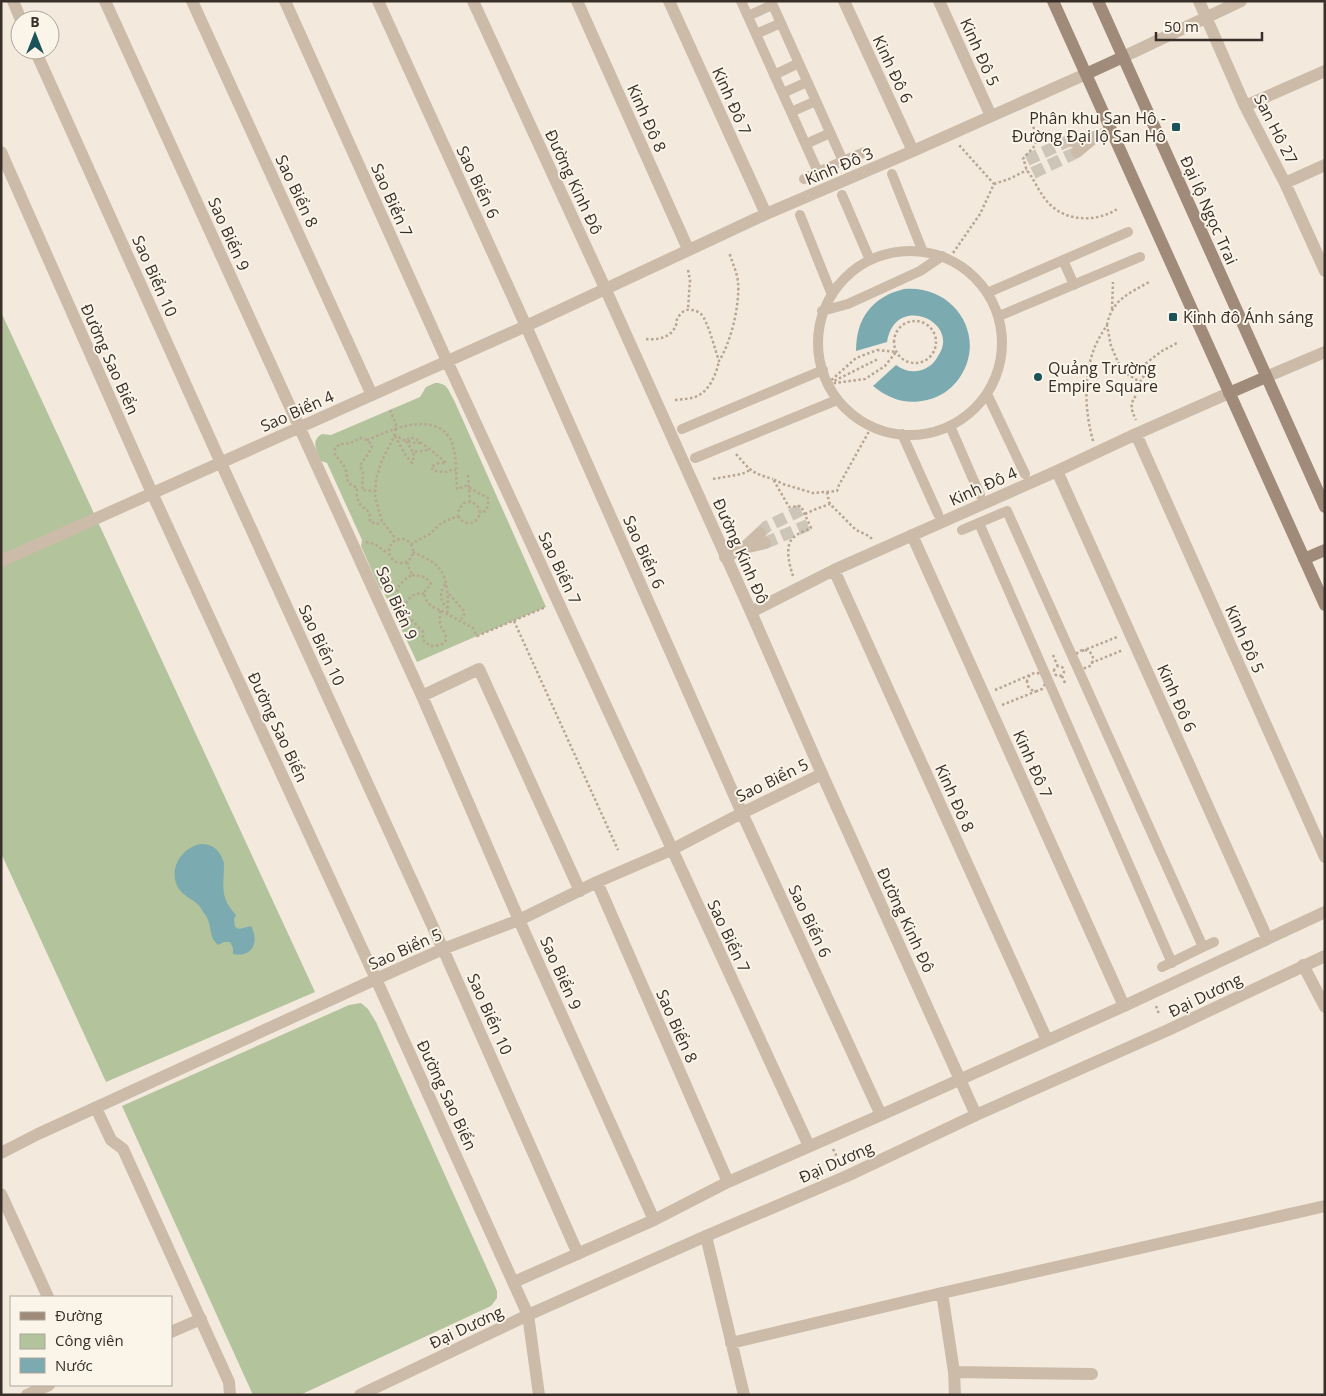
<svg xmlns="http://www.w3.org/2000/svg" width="1326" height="1396" font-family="'Open Sans',sans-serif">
  <rect width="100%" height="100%" fill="#f3eadd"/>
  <path fill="#b3c39c" d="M 1,312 L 315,992 L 106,1082 L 1,853 Z
    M 435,383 C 448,383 448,390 454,400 L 546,607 L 477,636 L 417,662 L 384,593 L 379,587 L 361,546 L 362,540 L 327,463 L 321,461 C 317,451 310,441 322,434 L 331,435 L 420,397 L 426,387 Z
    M 361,1003 L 368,1009 L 376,1022 L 494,1284 L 497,1291 L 497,1298 L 491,1306 L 300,1395 L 253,1395 L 122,1106 L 349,1005 Z"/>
  <path fill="#7babb1" d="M 904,289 C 955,284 989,338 958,380 C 950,390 940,397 927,400 C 906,405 889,399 873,386 L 896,365 C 906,372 917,374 928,367 C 932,365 936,360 938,356 C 962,322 895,292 887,342 L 856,351 C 856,318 872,297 904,289 Z
    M 201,844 C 214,844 220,851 224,863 C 224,886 219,897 236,915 L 234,919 L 235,927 L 239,929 L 251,926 C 260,942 252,958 233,954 L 233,948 L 230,942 L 224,942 L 218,945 C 209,937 212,930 208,920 C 207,917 204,913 202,910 C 197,900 185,898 179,889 C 167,871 181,847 201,844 Z"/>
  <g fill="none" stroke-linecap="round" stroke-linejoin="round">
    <path stroke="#cec5b9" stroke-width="12" stroke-dasharray="12 6" stroke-linecap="butt" d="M 1027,160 L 1068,141 L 1072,141
      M 1033,173 L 1077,152
      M 760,533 L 766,527 L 801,510
      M 765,543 L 808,525"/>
    <path stroke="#b8a592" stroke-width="2.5" stroke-dasharray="2.5 2.5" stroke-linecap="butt" d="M 1034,112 C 1029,124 1037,131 1036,142 C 1035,148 1027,153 1023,159 C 1025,162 1025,167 1027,170 C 1027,171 1031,175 1031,176 C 1038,187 1043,200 1054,208 C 1071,222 1100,221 1117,209
      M 994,184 L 1009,179 L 1027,170
      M 953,253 L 980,214 L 994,184 L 959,145
      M 688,270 L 690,280 L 688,309
      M 1112,309 L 1113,282
      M894 342a21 21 0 1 1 42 0a21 21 0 1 1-42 0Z
      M 1107,325 C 1112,299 1130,293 1151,281
      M 646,339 C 658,340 671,338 676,325 C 677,321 676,321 678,317 C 681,313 685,309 690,310 C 694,310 698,311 701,314 C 708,321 715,350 719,361 C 731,342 740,305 738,282 C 737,272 732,262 729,252
      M 877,350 L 896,352 L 885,366 L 865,379 L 827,384 L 856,358 Z
      M 1140,382 L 1145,374 L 1145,364 L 1162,351 L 1179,342
      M 830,383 L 878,359
      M 675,400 C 682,399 689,399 695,397 C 709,392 716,375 719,361
      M 390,410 L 396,424 L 394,437 L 382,460 L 376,479 L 375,497 L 382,521 L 396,539
      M 394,435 L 406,441 C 409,438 409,437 413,438 C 417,438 443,460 446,463 L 439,463 L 431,467 L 434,471 L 447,472 L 451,470 L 456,470
      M 395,436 L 406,456 L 412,463 L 414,457 L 413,452
      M 367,440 C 389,431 424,414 445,432 C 446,434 449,436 450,438 C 457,452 456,473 457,489 L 466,486 L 488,498 L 488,506 L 485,511 L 480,512 C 478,504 472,500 464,503 L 459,509 L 458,516 L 441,523 L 430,534 L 411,544
      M 406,441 L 413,452 L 429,450
      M 408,441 L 415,443 L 422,443
      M 1093,441 C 1085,411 1083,378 1094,349 C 1097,341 1102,333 1107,325 L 1111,346 L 1122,371 L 1140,382 C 1138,402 1125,398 1136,420
      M 736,454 C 750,470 751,473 773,479
      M 468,475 L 470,502
      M 713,479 L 742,474 L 750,470
      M 376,491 L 362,490 L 363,473 L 360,466 C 364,458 370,454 372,445 L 367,440 L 360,438 L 351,443 L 340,444 L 335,448 L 335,455 C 338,459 343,463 345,468 C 349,478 344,484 357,487 C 357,491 356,497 358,500 C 362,512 371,505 370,522 L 377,524 L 382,521
      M 827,492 L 829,502 L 832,506 L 856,530 L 869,536 L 872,539
      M 805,514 L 816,509 L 830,504
      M 458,516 C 465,527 478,525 480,512
      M389 551a12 12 0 1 1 24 0a12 12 0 1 1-24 0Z
      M 366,542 L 375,544 L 387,553
      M 413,552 C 421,556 432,560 438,567 C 448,577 449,601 447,614
      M 407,562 L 412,575 C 403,580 397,585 396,596 C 401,602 402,608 406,614 C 411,621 418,625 423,632 L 423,640 L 430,646 C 438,646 450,644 445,634 C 444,631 442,629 441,627 C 439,623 440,615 440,610 L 473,628 L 477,636 L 546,607
      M 412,575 C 421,576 426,576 431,584 C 430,585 426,590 425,591 C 422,600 433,609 440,610
      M 793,576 C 790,567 784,546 793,538 C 798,533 805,531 811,528 L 801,506 L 789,507 L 773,479 L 783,484 L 813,493 L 837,491 L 839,485 L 872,426
      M 445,584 C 439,594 440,600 447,608
      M 449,594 L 464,611 L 464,615 L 461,619
      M 404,608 C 408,597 414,592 425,594
      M 514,621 L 618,850
      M1075 659a9 9 0 1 1 18 0a9 9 0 1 1-18 0Z
      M 1082,651 L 1117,637 L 1118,638
      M 1053,655 L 1058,667
      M 1091,663 L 1123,650
      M1054 671a5 5 0 1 1 10 0a5 5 0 1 1-10 0Z
      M1027 682a9 9 0 1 1 18 0a9 9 0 1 1-18 0Z
      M 1062,676 L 1065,683
      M 995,690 L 1030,675
      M 1002,705 L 1037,691
      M 1156,1006 L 1159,1014
      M 833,1149 L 838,1159"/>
    <path stroke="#ccbba8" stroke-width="10" d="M 741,1 L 818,172 L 843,161 L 771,1
      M 748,16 L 772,5
      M 756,34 L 781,23
      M 774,75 L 799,63
      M 783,93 L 807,82
      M 791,112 L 816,101
      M 806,144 L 830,133
      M 843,161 L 865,152
      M 892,174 L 923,252
      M 804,179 L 818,172
      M 842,195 L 870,260
      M 800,215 L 832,295
      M818 343a92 92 0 1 1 184 0a92 92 0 1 1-184 0Z
      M 1063,260 L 1074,285
      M 987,293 L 1128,232
      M 822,311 L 848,304 L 920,271 L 942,256
      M 999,316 L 1140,257
      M 987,394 L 1025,474
      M 950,426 L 980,495
      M 682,429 L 823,370
      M 902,434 L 938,514
      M 695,458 L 837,400
      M 979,523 L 1172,963
      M 962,530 L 1007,511 L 1203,947 L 1162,967
      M 1203,947 L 1214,942"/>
    <path stroke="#ccbba8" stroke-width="12" d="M 13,1 L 21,20
      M 105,1 L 422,696 L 519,920 L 654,1220
      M 192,1 L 372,395
      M 285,1 L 447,361 L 809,1146
      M 378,1 L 526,326 L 742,813 L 881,1115
      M 577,1 L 688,249
      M 669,1 L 766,214
      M 844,1 L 913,151
      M 939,1 L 991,116
      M 1199,1 L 1245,106 L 1285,183 L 1325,271
      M 35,50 L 221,463 L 443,949 L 578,1254
      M 1123,57 L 1241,1
      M 1245,106 L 1325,71
      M 1072,141 L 1095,137 L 1111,131
      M 1077,152 L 1095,137
      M 1285,183 L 1325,165
      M 1266,377 L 1325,352
      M 1136,434 L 1325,857
      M 1057,471 L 1267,938
      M 912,535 L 1124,1006
      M 744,548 L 760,533
      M 725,557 L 744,548 L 765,543
      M 1,561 L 526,326 L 766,214 L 913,151 L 1086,74
      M 834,570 L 1047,1040
      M 751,612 L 834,570 L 1057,471 L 1136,434 L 1229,393
      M 422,696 L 479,669 L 580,891
      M 597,882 L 728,1182
      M 1303,965 L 1325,1007
      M 96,1108 L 111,1140 L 123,1149 L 229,1382 L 230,1395
      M 1,1153 L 38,1134 L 376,979 L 443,949 L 519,920 L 597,882 L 671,850 L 742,813 L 822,774
      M 1,1194 L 48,1297
      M 706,1236 L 744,1395
      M 514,1282 L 654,1220 L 728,1182 L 881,1115 L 1124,1006 L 1325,912
      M 942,1293 L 954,1372 L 955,1395
      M 528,1315 L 539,1395
      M 171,1332 L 201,1319
      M 731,1343 L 942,1293 L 1325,1206
      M 954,1372 L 1092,1374
      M 27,1395 L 49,1385"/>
    <path stroke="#ccbba8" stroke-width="12" d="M 473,1 L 605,288 L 751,612 L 822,774 L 976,1115
      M 1,152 L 152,493 L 376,979 L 528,1315
      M 360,1395 L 528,1315 L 706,1236 L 847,1176 L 976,1115 L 1168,1030 L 1325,956"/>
    <path stroke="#a08a79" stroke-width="12" d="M 1053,1 L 1325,605
      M 1098,1 L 1325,507
      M 1086,74 L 1123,57
      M 1229,393 L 1266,377
      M 1304,559 L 1325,550"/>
  </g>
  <g fill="#1c535b" stroke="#faf4e9" stroke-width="2">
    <rect x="1171" y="122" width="10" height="10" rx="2.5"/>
    <rect x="1168" y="312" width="10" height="10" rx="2.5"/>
    <circle cx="1038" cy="377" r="5"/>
  </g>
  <g text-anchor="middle" stroke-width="4" stroke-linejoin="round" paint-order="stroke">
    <g font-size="16" fill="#382f29" stroke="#faf4e9">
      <text transform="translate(980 52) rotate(66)" y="6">Kinh Đô 5</text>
      <text transform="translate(893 69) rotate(65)" y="6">Kinh Đô 6</text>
      <text transform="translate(732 101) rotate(66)" y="6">Kinh Đô 7</text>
      <text transform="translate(647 118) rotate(66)" y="6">Kinh Đô 8</text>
      <text transform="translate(1276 129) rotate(63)" y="6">San Hô 27</text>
      <text transform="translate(839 166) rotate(-23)" y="6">Kinh Đô 3</text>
      <text transform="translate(478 182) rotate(65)" y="6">Sao Biển 6</text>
      <text transform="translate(574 182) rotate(65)" y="6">Đường Kinh Đô</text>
      <text transform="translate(297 191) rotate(65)" y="6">Sao Biển 8</text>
      <text transform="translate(392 200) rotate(66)" y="6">Sao Biển 7</text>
      <text transform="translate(1209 210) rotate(66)" y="6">Đại lộ Ngọc Trai</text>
      <text transform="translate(229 234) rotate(66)" y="6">Sao Biển 9</text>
      <text transform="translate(155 276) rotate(66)" y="6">Sao Biển 10</text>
      <text transform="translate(110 359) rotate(66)" y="6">Đường Sao Biển</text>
      <text transform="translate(297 411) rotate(-24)" y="6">Sao Biển 4</text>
      <text transform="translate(983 486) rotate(-24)" y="6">Kinh Đô 4</text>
      <text transform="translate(741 551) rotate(66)" y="6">Đường Kinh Đô</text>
      <text transform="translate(644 552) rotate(66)" y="6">Sao Biển 6</text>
      <text transform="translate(560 568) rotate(65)" y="6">Sao Biển 7</text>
      <text transform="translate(397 603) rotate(66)" y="6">Sao Biển 9</text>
      <text transform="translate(1245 639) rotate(66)" y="6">Kinh Đô 5</text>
      <text transform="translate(322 645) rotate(65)" y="6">Sao Biển 10</text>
      <text transform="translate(1177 698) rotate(66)" y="6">Kinh Đô 6</text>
      <text transform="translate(278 727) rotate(65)" y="6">Đường Sao Biển</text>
      <text transform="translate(1033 764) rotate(66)" y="6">Kinh Đô 7</text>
      <text transform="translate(772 780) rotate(-26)" y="6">Sao Biển 5</text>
      <text transform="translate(955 798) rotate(66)" y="6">Kinh Đô 8</text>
      <text transform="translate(906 920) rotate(65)" y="6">Đường Kinh Đô</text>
      <text transform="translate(810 921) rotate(65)" y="6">Sao Biển 6</text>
      <text transform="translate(729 936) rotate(65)" y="6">Sao Biển 7</text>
      <text transform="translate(405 949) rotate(-24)" y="6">Sao Biển 5</text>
      <text transform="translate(561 973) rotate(66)" y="6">Sao Biển 9</text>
      <text transform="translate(1205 995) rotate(-26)" y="6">Đại Dương</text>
      <text transform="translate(490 1014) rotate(66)" y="6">Sao Biển 10</text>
      <text transform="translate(677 1026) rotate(66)" y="6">Sao Biển 8</text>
      <text transform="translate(447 1095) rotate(65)" y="6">Đường Sao Biển</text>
      <text transform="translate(836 1162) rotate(-24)" y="6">Đại Dương</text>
      <text transform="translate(466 1327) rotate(-25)" y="6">Đại Dương</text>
    </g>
    <g font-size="16" fill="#382f29" stroke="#faf4e9" text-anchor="start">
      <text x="1166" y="124" text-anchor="end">Phân khu San Hô -<tspan x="1166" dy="18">Đường Đại lộ San Hô</tspan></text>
      <text x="1183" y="323">Kinh đô Ánh sáng</text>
      <text x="1048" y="374">Quảng Trường<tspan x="1048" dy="18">Empire Square</tspan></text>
    </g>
  </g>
  <rect width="1326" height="1396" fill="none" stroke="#382f29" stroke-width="5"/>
  <rect x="10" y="1296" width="162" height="90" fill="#faf4e9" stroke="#aca59c"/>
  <rect x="20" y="1312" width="25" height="8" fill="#a08a79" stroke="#aca59c"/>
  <text x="55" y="1321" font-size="15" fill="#382f29">Đường</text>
  <rect x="20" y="1334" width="25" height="15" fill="#b3c39c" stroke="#aca59c"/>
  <text x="55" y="1346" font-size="15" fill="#382f29">Công viên</text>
  <rect x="20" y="1358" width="25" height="15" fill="#7babb1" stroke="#aca59c"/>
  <text x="55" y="1371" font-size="15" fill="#382f29">Nước</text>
  <g transform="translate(35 35)"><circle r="24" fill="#faf4e9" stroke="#aca59c"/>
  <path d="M0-4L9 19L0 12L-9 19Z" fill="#1c535b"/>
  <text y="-8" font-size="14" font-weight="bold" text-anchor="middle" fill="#382f29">B</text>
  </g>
  <path d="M1156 32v8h106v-8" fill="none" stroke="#382f29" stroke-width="2.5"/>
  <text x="1164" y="32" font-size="15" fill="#382f29" stroke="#faf4e9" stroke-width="4" paint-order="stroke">50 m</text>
</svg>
